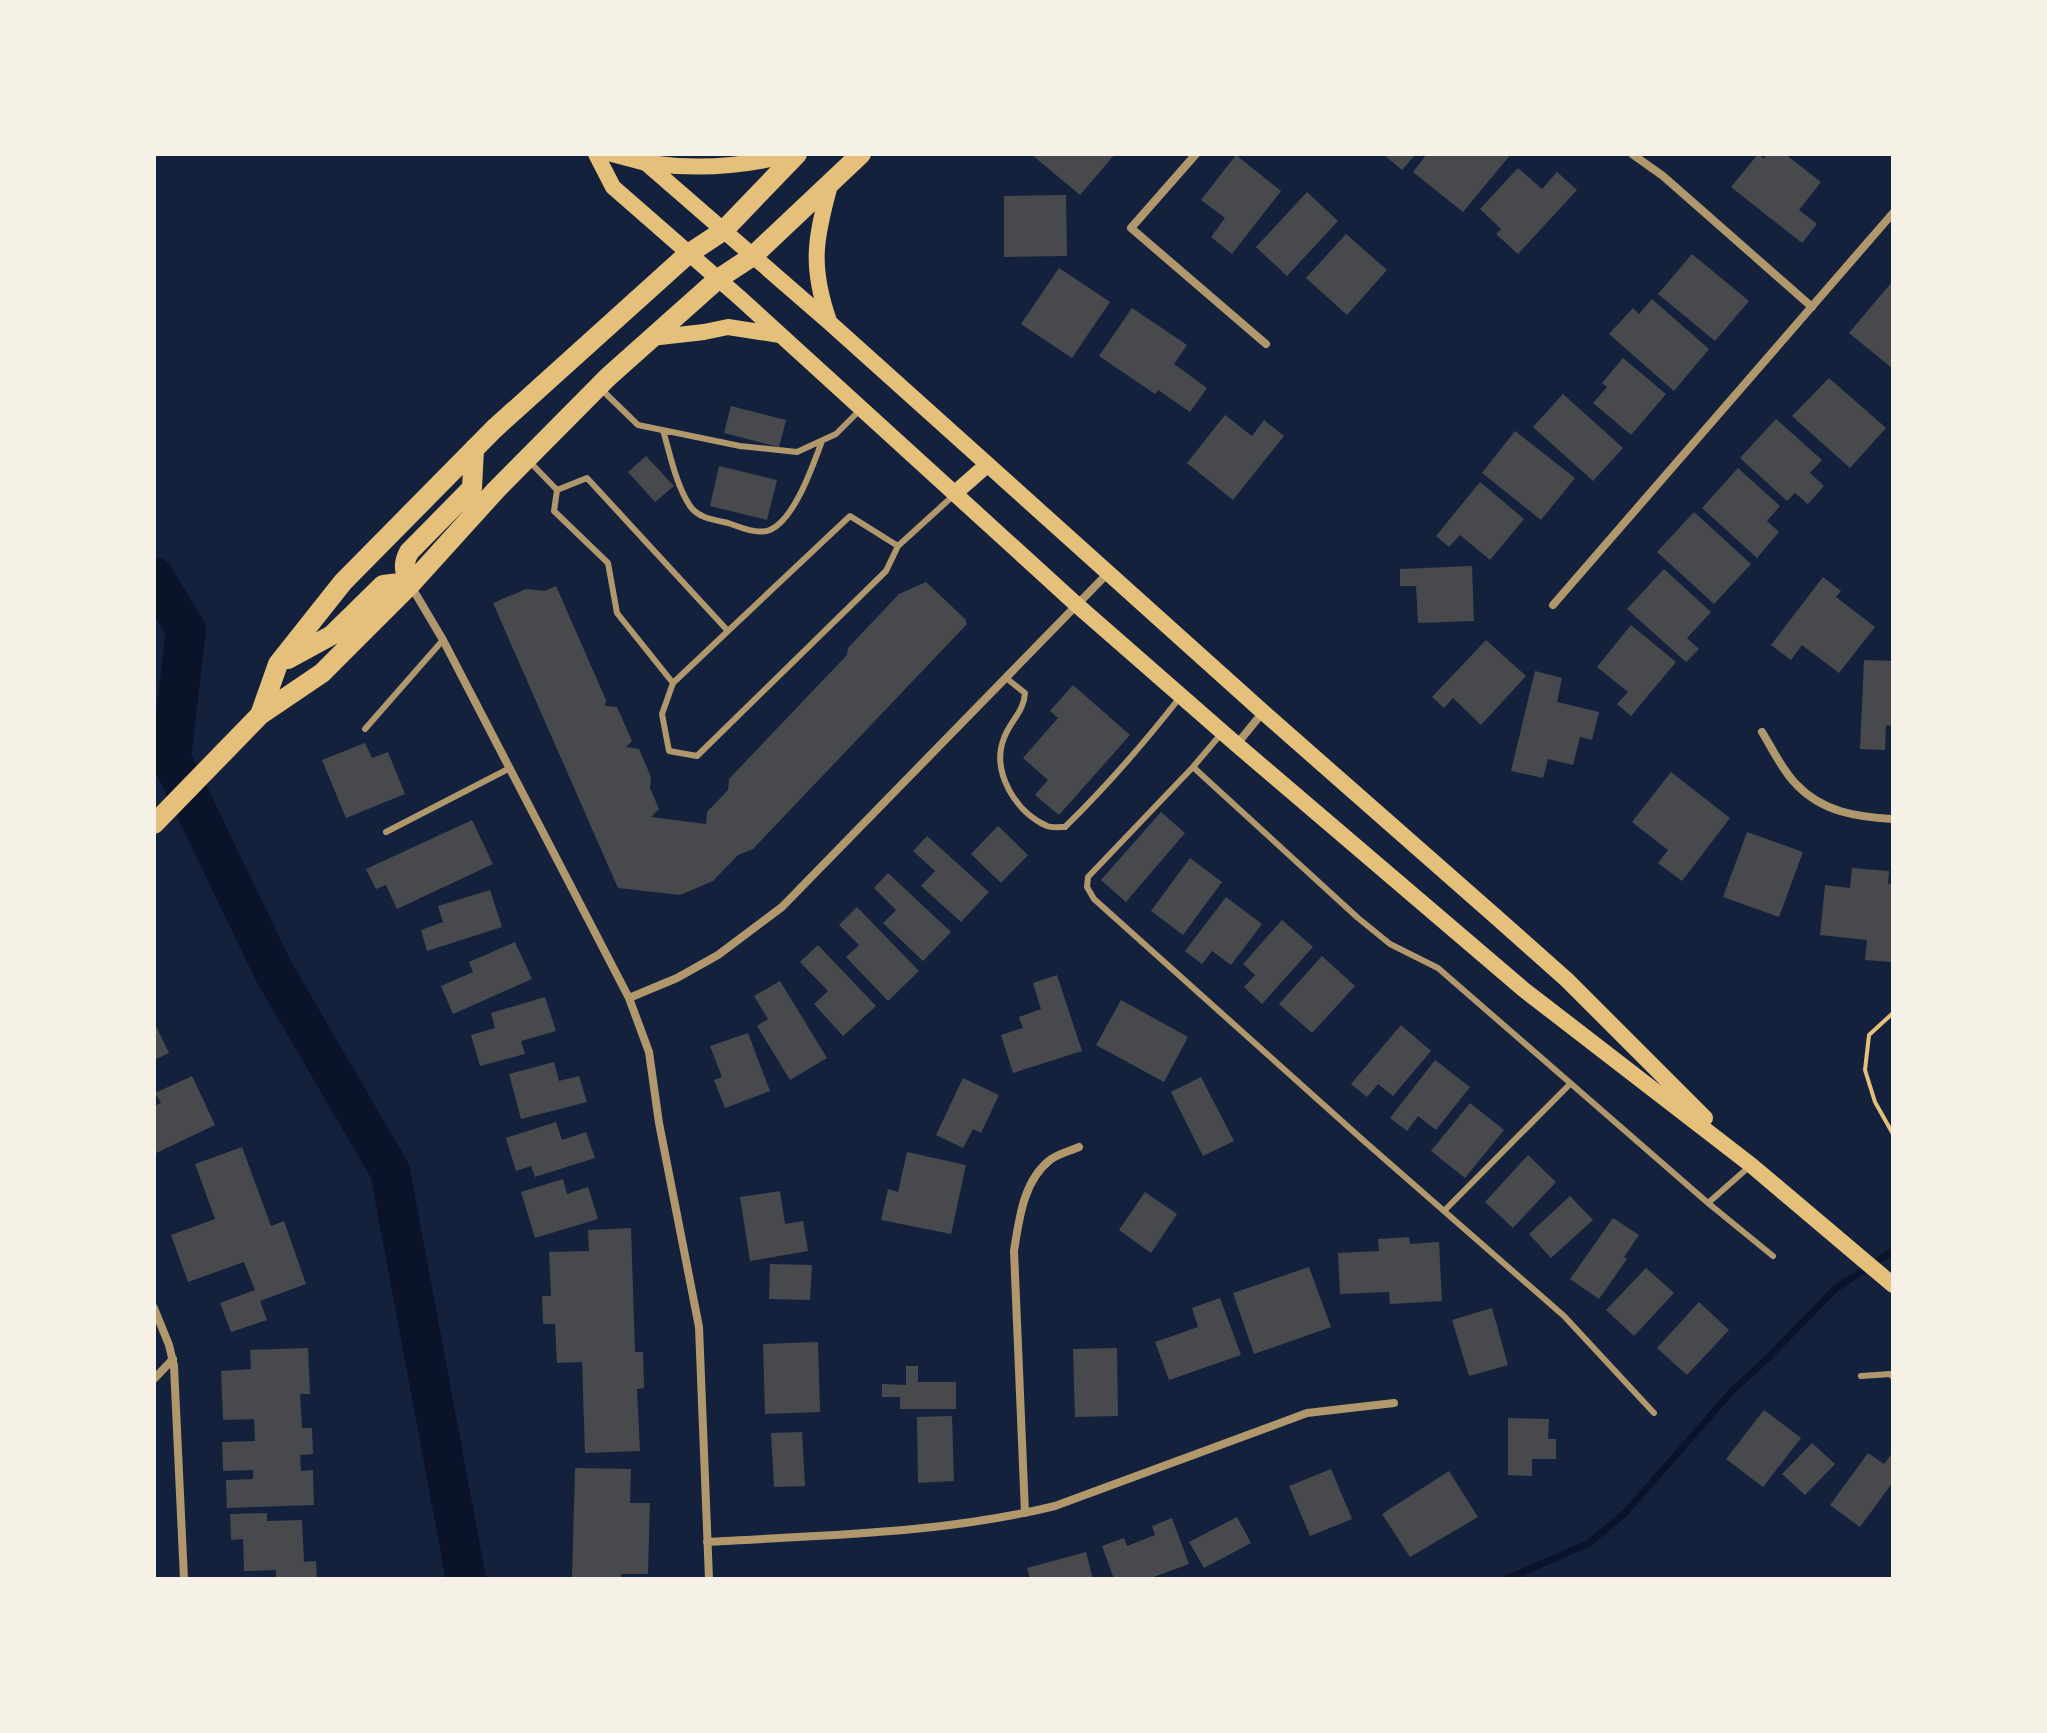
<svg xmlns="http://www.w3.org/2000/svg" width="2047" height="1733" font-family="'Golos Text',sans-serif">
  <rect width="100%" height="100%" fill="#14213d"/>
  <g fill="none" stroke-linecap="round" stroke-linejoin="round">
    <path stroke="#0b132b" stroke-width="7" d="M 1507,1579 L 1589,1543 L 1625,1513 L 1733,1390 L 1767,1359 L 1835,1289 L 1893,1251"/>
    <path stroke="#0b132b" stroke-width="40" d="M 154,577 L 186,630 L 171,758 L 274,972 L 390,1171 L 466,1579"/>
  </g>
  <path fill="#48494c" d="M 1031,154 L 1115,154 L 1080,195 Z
    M 1383,154 L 1416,154 L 1402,170 Z
    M 1427,154 L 1511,154 L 1463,212 L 1413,172 Z
    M 1758,154 L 1764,159 L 1767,154 L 1785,154 L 1821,182 L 1799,210 L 1817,224 L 1802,243 L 1731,187 Z
    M 1236,155 L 1281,191 L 1232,254 L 1211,237 L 1225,218 L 1201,200 Z
    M 1518,168 L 1542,189 L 1557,172 L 1577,190 L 1518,254 L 1496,234 L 1501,229 L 1480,209 Z
    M 1307,192 L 1338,221 L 1287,276 L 1256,247 Z
    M 1066,195 L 1067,256 L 1004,257 L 1004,196 Z
    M 1346,234 L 1387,270 L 1347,315 L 1306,278 Z
    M 1692,254 L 1749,301 L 1715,341 L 1658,294 Z
    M 1059,268 L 1110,302 L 1072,358 L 1021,324 Z
    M 1891,283 L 1893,285 L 1893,369 L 1849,333 Z
    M 1652,299 L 1709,349 L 1674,391 L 1609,334 L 1633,308 L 1639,314 Z
    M 1132,308 L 1187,345 L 1174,364 L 1207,388 L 1190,412 L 1158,390 L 1155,394 L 1099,356 Z
    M 1623,358 L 1666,394 L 1631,435 L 1593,403 L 1607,387 L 1602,383 Z
    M 1829,378 L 1886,428 L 1850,468 L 1792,416 Z
    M 1563,394 L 1623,448 L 1593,481 L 1533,427 Z
    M 731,406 L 786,420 L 779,447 L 724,433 Z
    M 1225,415 L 1252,436 L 1264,420 L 1284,436 L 1233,500 L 1187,463 Z
    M 1776,419 L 1822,460 L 1810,473 L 1824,486 L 1808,504 L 1795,493 L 1787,501 L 1740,458 Z
    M 1515,431 L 1575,478 L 1541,520 L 1482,473 Z
    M 646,456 L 674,486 L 655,502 L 628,472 Z
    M 719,466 L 777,480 L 767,520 L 710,506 Z
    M 1738,468 L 1780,506 L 1767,521 L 1779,532 L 1757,558 L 1702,508 Z
    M 1480,482 L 1524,519 L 1490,560 L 1460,535 L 1449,547 L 1436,536 Z
    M 1694,512 L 1751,564 L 1714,604 L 1657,552 Z
    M 1472,566 L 1474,621 L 1418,623 L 1416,586 L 1400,586 L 1400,569 Z
    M 1664,569 L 1711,612 L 1687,638 L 1699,649 L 1686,662 L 1627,609 Z
    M 1823,577 L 1841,591 L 1836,597 L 1875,627 L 1839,673 L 1802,645 L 1791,660 L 1771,645 Z
    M 926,582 L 965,619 L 967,624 L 753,849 L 738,855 L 713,881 L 680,895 L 618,888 L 493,603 L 526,589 L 544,591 L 556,586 L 606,700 L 605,706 L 617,707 L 632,741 L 626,747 L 639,749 L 651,777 L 650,788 L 659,809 L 651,817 L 706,824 L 707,812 L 728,790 L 729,779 L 847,655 L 848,648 L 899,594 Z
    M 1631,625 L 1676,662 L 1631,716 L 1617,704 L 1628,692 L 1597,667 Z
    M 1486,640 L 1526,676 L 1481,725 L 1453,698 L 1444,708 L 1432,697 Z
    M 1864,660 L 1893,661 L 1893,726 L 1886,725 L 1885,750 L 1860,749 Z
    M 1535,671 L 1562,678 L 1557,702 L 1599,712 L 1592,740 L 1580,737 L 1573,765 L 1548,759 L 1543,778 L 1511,771 Z
    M 1073,685 L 1130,735 L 1059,815 L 1035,795 L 1048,780 L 1023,758 L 1058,718 L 1050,711 Z
    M 365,743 L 372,758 L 388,752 L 405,794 L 346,818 L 322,760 Z
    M 1671,772 L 1730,818 L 1682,881 L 1658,863 L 1668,850 L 1632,822 Z
    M 1161,812 L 1185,833 L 1126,902 L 1101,880 Z
    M 472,820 L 493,864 L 397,909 L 386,885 L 376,889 L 366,869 Z
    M 998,826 L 1028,855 L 1001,883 L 971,854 Z
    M 1747,832 L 1803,852 L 1779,917 L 1723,897 Z
    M 927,836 L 989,892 L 961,922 L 921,886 L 935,871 L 913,851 Z
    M 1190,858 L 1222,882 L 1183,935 L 1151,911 Z
    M 1852,868 L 1889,871 L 1888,884 L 1893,884 L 1892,962 L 1865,960 L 1867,940 L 1820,935 L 1825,885 L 1850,888 Z
    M 888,873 L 951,932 L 923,961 L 883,923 L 896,910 L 874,888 Z
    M 490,890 L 502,927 L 427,951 L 421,930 L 443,922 L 438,906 Z
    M 1226,897 L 1262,924 L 1231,965 L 1212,951 L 1202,964 L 1185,951 Z
    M 857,907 L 919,971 L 888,1001 L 846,957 L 859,945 L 839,925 Z
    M 1282,920 L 1313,947 L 1262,1004 L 1244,987 L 1255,975 L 1243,964 Z
    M 515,942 L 532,979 L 453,1014 L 441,986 L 473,972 L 469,962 Z
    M 818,945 L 876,1006 L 843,1036 L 814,1004 L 828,991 L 800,962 Z
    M 1322,956 L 1355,986 L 1312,1033 L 1279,1004 Z
    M 1057,975 L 1082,1051 L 1013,1073 L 1001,1035 L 1023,1028 L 1019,1017 L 1041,1009 L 1033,983 Z
    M 780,981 L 827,1058 L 790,1080 L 757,1026 L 768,1019 L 754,996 Z
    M 545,997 L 556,1031 L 521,1041 L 525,1054 L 480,1066 L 471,1035 L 495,1028 L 491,1013 Z
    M 1121,1000 L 1188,1037 L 1164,1082 L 1096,1045 Z
    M 154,1022 L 169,1053 L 154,1060 Z
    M 1401,1025 L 1431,1051 L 1393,1096 L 1378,1084 L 1367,1097 L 1351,1084 Z
    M 748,1033 L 770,1091 L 725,1108 L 714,1080 L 722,1077 L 710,1046 Z
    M 1435,1060 L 1470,1087 L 1436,1130 L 1418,1116 L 1407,1131 L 1390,1118 Z
    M 554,1062 L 559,1081 L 579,1076 L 587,1102 L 521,1119 L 509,1074 Z
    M 192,1076 L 215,1125 L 154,1154 L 154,1106 L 161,1103 L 155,1093 Z
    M 1201,1077 L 1234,1141 L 1203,1156 L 1171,1092 Z
    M 963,1078 L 999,1095 L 981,1133 L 973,1129 L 963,1148 L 936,1135 Z
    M 1470,1103 L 1504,1130 L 1465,1178 L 1431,1151 Z
    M 556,1122 L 562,1140 L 586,1132 L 595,1158 L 535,1177 L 531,1166 L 516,1171 L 506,1138 Z
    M 242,1147 L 271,1226 L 284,1221 L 306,1284 L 260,1301 L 267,1320 L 231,1332 L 220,1303 L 255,1290 L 244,1262 L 188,1282 L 171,1235 L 215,1219 L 195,1164 Z
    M 907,1152 L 966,1165 L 951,1234 L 881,1220 L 888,1189 L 898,1192 Z
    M 1528,1155 L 1556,1182 L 1513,1228 L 1485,1202 Z
    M 563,1179 L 567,1194 L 588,1187 L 598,1219 L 535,1238 L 521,1192 Z
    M 780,1191 L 785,1224 L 803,1221 L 808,1251 L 750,1261 L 740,1197 Z
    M 1145,1192 L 1177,1214 L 1151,1253 L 1119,1230 Z
    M 1570,1196 L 1593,1220 L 1551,1258 L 1529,1234 Z
    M 1613,1218 L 1639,1235 L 1624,1257 L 1627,1259 L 1599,1299 L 1570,1279 Z
    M 631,1228 L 635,1352 L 643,1352 L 644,1388 L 637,1389 L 640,1451 L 585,1453 L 582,1362 L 557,1363 L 555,1324 L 543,1324 L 542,1296 L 551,1296 L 549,1252 L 589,1251 L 588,1230 Z
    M 1409,1237 L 1410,1244 L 1439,1242 L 1442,1301 L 1390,1304 L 1389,1292 L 1340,1294 L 1338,1253 L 1379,1251 L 1378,1239 Z
    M 770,1264 L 812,1265 L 810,1300 L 769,1299 Z
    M 1309,1267 L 1331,1327 L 1254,1354 L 1233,1293 Z
    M 1646,1268 L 1674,1293 L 1634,1336 L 1606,1310 Z
    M 1220,1298 L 1241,1355 L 1169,1380 L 1155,1342 L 1198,1327 L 1192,1308 Z
    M 1699,1302 L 1729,1330 L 1687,1375 L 1657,1348 Z
    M 1492,1308 L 1508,1365 L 1469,1376 L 1452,1320 Z
    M 818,1342 L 820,1412 L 765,1414 L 763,1344 Z
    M 308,1348 L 310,1394 L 300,1394 L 302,1428 L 312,1428 L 313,1454 L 300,1455 L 301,1471 L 313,1470 L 314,1505 L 227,1508 L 226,1480 L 253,1479 L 253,1470 L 223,1471 L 222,1442 L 255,1441 L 254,1419 L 223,1420 L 221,1371 L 251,1369 L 250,1350 Z
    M 1117,1348 L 1118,1416 L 1075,1417 L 1073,1349 Z
    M 906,1366 L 918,1366 L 918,1382 L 956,1382 L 956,1409 L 900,1409 L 900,1397 L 882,1397 L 882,1384 L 906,1385 Z
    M 1764,1410 L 1801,1438 L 1763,1487 L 1726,1459 Z
    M 952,1416 L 954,1481 L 918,1483 L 917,1417 Z
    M 1508,1418 L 1549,1419 L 1548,1439 L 1556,1439 L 1556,1459 L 1532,1459 L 1532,1476 L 1508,1475 Z
    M 802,1432 L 805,1486 L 774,1487 L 771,1433 Z
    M 1812,1443 L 1835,1464 L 1805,1495 L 1782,1474 Z
    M 1893,1452 L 1893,1482 L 1860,1527 L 1830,1505 L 1868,1453 L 1884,1464 Z
    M 575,1468 L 631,1469 L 630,1503 L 650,1503 L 648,1574 L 621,1574 L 621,1579 L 572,1579 Z
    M 1331,1469 L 1352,1519 L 1310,1536 L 1289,1486 Z
    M 1449,1471 L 1478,1517 L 1410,1557 L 1382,1514 Z
    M 267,1513 L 267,1521 L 302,1520 L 304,1562 L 316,1561 L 317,1579 L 276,1579 L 276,1570 L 244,1571 L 243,1539 L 231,1540 L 230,1514 Z
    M 1237,1517 L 1251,1543 L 1204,1568 L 1189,1542 Z
    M 1172,1518 L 1189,1564 L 1148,1579 L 1114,1579 L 1102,1546 L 1124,1538 L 1127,1546 L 1155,1535 L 1152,1526 Z
    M 1086,1552 L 1093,1579 L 1030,1579 L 1027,1568 Z"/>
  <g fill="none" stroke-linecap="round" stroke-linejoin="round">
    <path stroke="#e5c07b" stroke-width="4" d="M 1893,1013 L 1869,1035 L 1865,1070 L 1875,1102 L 1893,1134"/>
    <path stroke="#b1986c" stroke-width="6" d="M 601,389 L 638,425 L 740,446 L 797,452 L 836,434 L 859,411
      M 663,430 C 670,454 676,485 690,506 C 698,518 714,520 728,523 C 740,527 758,535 770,530 C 795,519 813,465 822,441
      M 529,461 L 557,490 L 587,478 L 728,631 L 850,516 L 898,546 L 954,495
      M 557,490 L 554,511 L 608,563 L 617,613 L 673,683 L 662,714 L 669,751 L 697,756 L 886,571 L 898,546
      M 1006,678 L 1025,693 C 1024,712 1010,721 1004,738 C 991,771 1015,812 1047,826 C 1052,828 1060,827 1065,827 C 1107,786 1145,742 1181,696
      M 673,683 L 728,631
      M 365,729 L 443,640
      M 1221,734 L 1193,767 L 1088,877 L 1087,887 L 1094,899 L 1364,1141 L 1564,1316 L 1654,1413
      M 1193,767 L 1358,918 L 1390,944 L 1438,968 L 1708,1203 L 1750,1166
      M 386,832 L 510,768
      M 1708,1203 L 1773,1256
      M 1445,1210 L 1570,1084
      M 1861,1376 L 1890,1374 L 1893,1377"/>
    <path stroke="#b1986c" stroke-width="8" d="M 1196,154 L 1131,228 L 1266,344
      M 1632,154 L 1663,176 L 1812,307
      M 411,586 L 443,640 L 629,998 L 649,1052 L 659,1123 L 699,1327 L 709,1579
      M 1553,605 L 1893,213
      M 1762,732 C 1772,748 1782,770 1796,784 C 1822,812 1857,817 1893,819
      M 1237,744 L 1263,712
      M 629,998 L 677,978 L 718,955 L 782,907 L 1108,573
      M 154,1308 L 169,1345 L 174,1366 L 184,1579
      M 154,1379 L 173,1359
      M 1025,1513 L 1014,1251 C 1019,1220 1023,1181 1050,1160 C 1057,1154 1070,1151 1079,1147
      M 707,1542 C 824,1535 941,1534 1055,1506 L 1307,1413 L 1394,1403"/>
    <path stroke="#e5c07b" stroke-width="16" d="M 596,154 L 613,187 L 740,298 L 1077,605 L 1236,744 L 1523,989 L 1751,1165 L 1893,1285
      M 612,154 L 646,163 L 829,322 L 1263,712 L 1495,916 L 1567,980 L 1705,1118
      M 648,163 C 698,170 743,167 792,154
      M 829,321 C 810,266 815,239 830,185
      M 651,338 L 704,332 L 728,327 L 780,335
      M 955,493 L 987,465"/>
    <path stroke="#e5c07b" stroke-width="20" d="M 410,585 C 405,572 402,565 409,552 L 472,488 L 474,449
      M 288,659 L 332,635 L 383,585 L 400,583 L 410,585
      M 260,715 L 278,664 L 343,582 L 494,429 L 688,254 L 723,231 L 797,154
      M 154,824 L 260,715 L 322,673 L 410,585 L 496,490 L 608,377 L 718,279 L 753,256 L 861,154"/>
  </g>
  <rect width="2047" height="1733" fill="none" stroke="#f6f1e7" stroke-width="312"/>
</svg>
